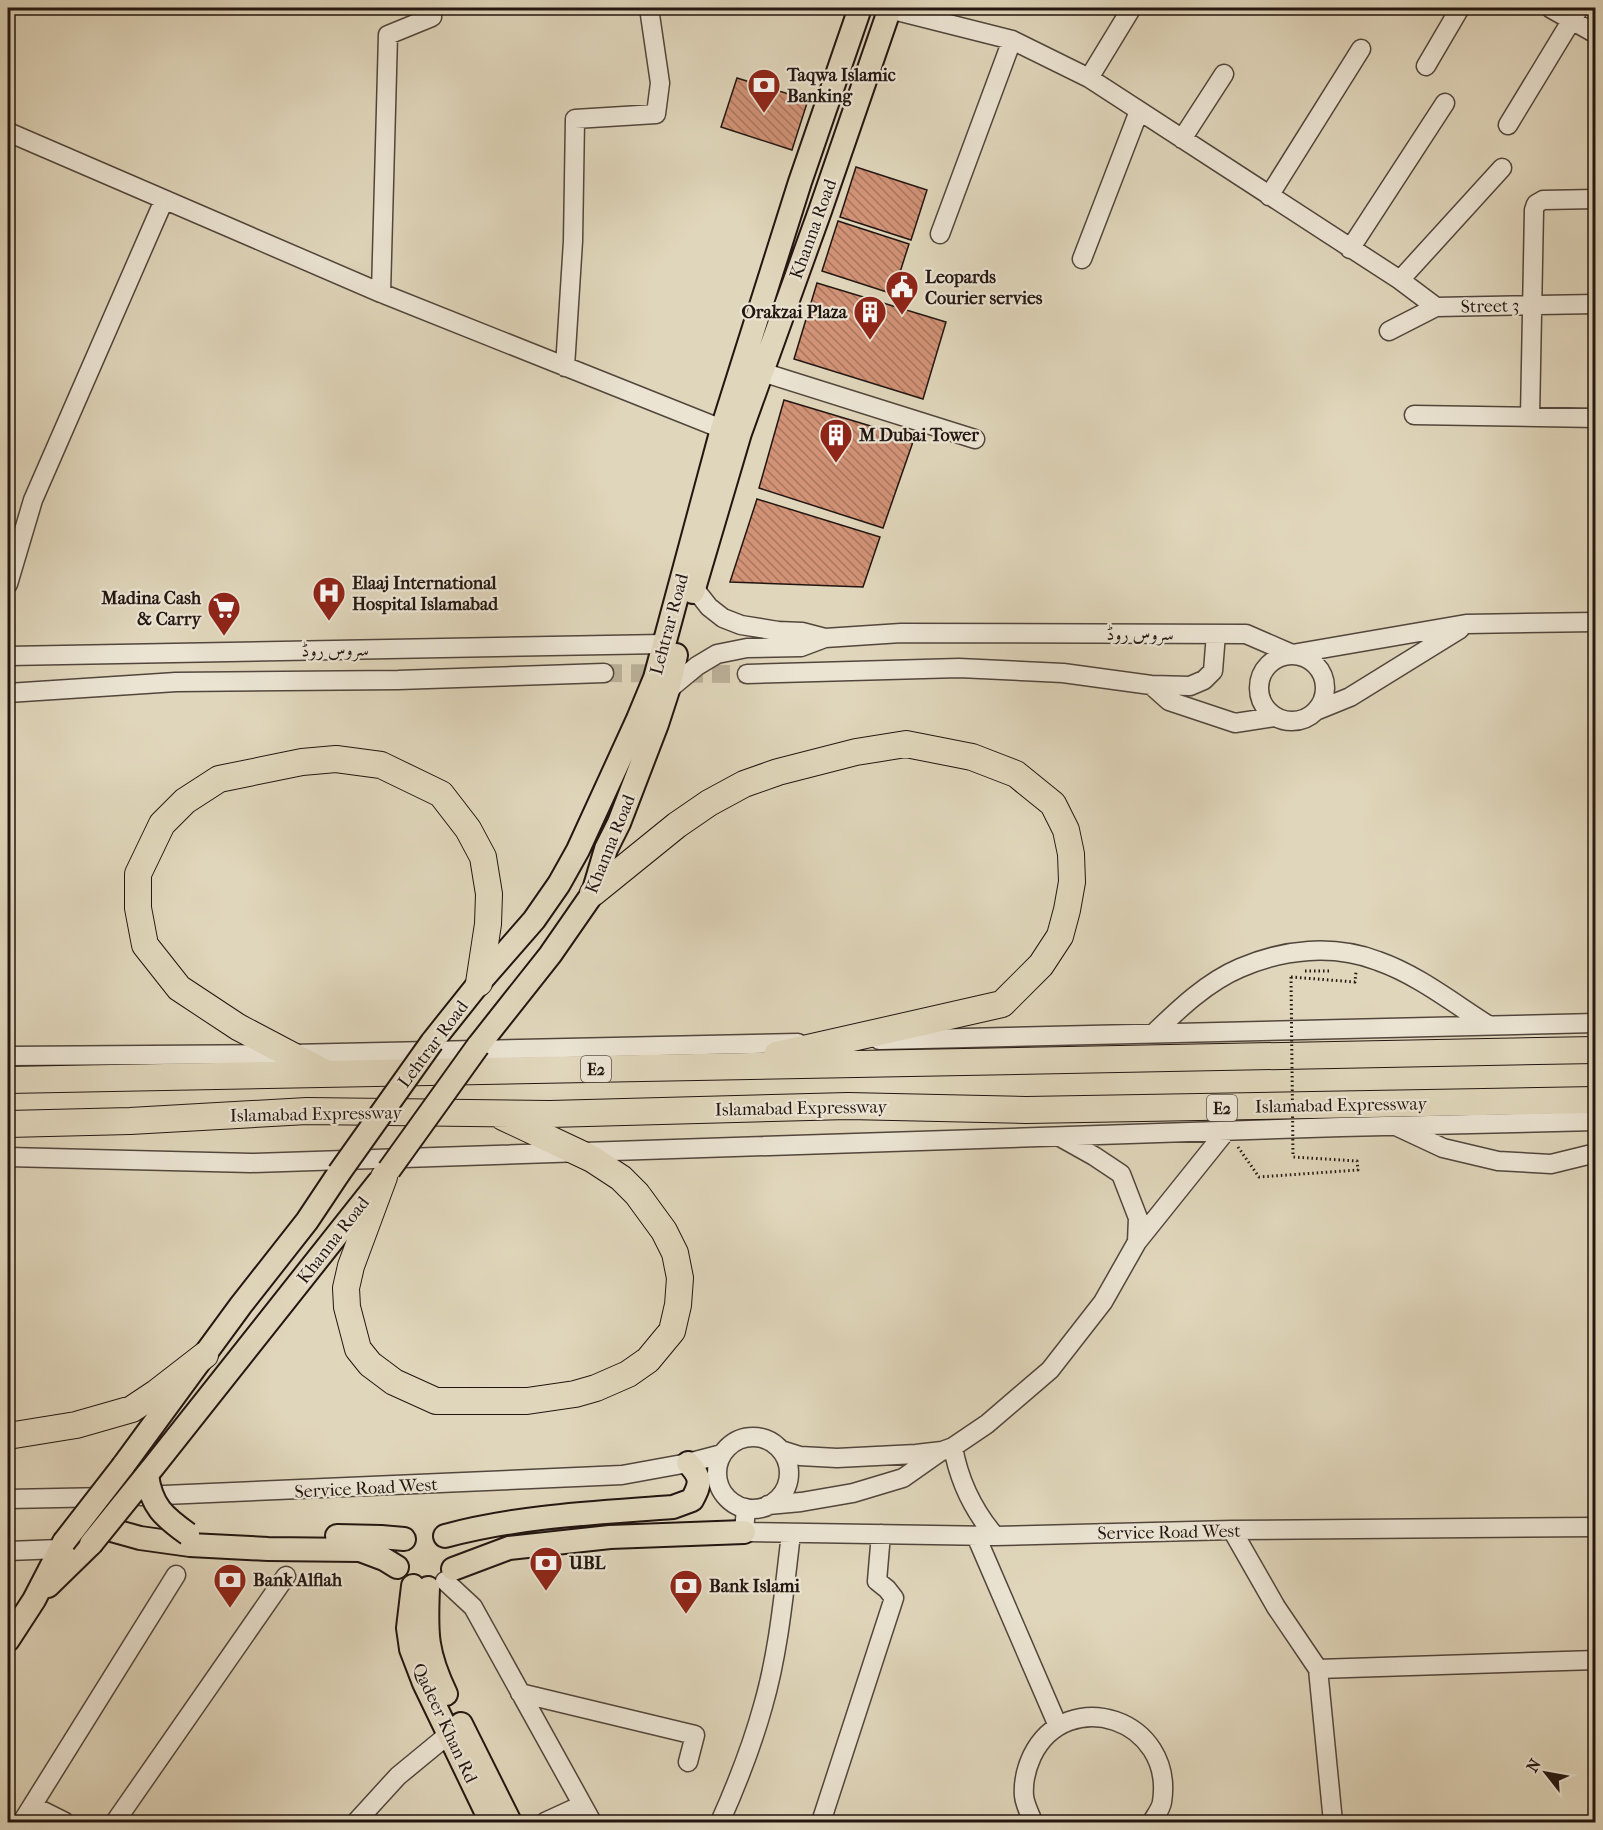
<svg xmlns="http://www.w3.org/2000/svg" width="1603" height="1830" font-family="'IM FELL French Canon',Amiri,serif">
  <defs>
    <pattern id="building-back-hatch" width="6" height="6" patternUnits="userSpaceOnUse" patternTransform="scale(1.5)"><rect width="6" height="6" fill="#d19276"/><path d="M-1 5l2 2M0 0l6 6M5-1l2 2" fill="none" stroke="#a9765f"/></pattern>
  </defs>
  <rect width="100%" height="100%" fill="#e0d6bb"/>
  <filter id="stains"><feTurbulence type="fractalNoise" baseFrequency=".00333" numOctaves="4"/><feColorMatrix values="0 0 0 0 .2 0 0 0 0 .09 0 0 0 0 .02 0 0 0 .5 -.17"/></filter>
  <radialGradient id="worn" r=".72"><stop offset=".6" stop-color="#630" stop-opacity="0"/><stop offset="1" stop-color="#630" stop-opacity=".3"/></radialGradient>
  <path fill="url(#building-back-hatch)" stroke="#231611" stroke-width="1.5" d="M 737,78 L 808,100 L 792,150 L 721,127 Z
    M 856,167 L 927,190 L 911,240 L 840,217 Z
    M 838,221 L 909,244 L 893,294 L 822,271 Z
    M 817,283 L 946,322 L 923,399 L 794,359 Z
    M 784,400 L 914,439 L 883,528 L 759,488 Z
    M 757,499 L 880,537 L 863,587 L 730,582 Z"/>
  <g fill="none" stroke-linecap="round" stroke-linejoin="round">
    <path stroke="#bab099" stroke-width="18" stroke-dasharray="18 9" stroke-linecap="butt" d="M 604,673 L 747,674"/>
    <g stroke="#52463c" stroke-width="21">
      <path id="minor" d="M 1550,8 L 1596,34
        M 889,9 L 1012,40 L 1089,78 L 1400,280 L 1436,307
        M 1426,66 L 1460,8
        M 1089,78 L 1131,9
        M 1508,125 L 1579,8
        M 8,132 L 381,293 L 722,429
        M 1182,139 L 1224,74
        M 1269,196 L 1361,49
        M 940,234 L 1012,40
        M 1350,249 L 1445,103
        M 1082,259 L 1139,111
        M 1400,280 L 1502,168
        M 381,293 L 388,35 L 432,17 L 428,8
        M 1389,331 L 1436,307 L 1596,304
        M 565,367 L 573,241 L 575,119 L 656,114 L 660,83 L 649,8
        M 762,372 L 975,439
        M 1414,415 L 1596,418
        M 1530,417 L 1534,210 L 1536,204 L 1543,200 L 1596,199
        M 8,584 L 33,500 L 164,200
        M 694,588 L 709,607 L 723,618 L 741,625 L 778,631 L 802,632 L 825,638 L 901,633 L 1246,634 L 1292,654 L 1466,624 L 1596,622
        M1259 688a33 33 0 1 1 66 0a33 33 0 1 1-66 0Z
        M 8,656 L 663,644
        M 747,674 L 959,668 L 1063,673 L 1151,685 L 1190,686 L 1204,680 L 1213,671 L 1216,634
        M 1151,685 L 1169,701 L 1235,723 L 1275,717
        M 668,690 L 697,666 L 717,654 L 747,648 L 801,647 L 825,638
        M 8,693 L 176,682 L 398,680 L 604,673
        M 1318,710 L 1350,697 L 1460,629
        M 1154,1033 C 1179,1009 1207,982 1240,968 C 1284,949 1333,944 1378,961 C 1418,975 1453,1003 1488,1025
        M 879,1040 L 1596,1023
        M 8,1056 L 291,1054 L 798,1043
        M 1398,1127 L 1443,1148 L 1498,1161 L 1551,1164 L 1596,1153
        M 1060,1137 L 1094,1156 L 1121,1174 L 1138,1218 L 1137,1242
        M 8,1157 L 251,1163 L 1341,1127 L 1596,1121
        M717 1473a36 36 0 1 1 72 0a36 36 0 1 1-72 0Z
        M 953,1447 C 959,1481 973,1510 995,1536
        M 781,1450 L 800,1456 L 837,1458 L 916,1454 L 942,1451 L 953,1447 L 987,1424 L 1050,1370 L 1103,1302 L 1137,1242 L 1226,1131
        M 141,1496 L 622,1475 L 688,1463 L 722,1454
        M 8,1499 L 108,1497
        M 768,1505 L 801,1502 L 853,1493 L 903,1478 L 940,1452
        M 746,1508 L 744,1532 L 995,1536 L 1232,1530 L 1596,1527
        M 1232,1530 L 1276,1607 L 1318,1669 L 1596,1660
        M 976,1536 L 1058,1726
        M 8,1551 L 60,1549
        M 445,1581 L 473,1607 L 592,1822
        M 1318,1669 L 1333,1822
        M 520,1693 L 695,1735 L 688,1762
        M 33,1806 L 65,1822
        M 22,1822 L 176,1575
        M 115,1822 L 286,1576
        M 356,1822 L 398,1776 L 449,1734
        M 545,1822 L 582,1805
        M 720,1822 C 737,1784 752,1746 763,1706 C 779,1651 784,1591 791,1534
        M 821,1822 L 894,1598 L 887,1589 L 877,1581 L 881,1534
        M 1033,1822 C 1030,1814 1025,1805 1024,1796 C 1023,1783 1026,1769 1032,1756 C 1067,1684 1175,1719 1162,1802 C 1161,1809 1155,1816 1152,1822"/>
    </g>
    <g stroke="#231611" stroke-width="26">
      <path id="major" d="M 693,592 L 740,433 L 820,211 L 890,8
        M 432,1042 L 479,983 L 534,920 L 559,884 L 578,850 L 638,719 L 655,678 L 722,429 L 800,182 L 860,8
        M 478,1046 L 550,955 L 593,893 L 606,849 L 619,823 L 657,724 L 668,690 L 676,655
        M 123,1466 L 241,1305 L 307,1221 L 339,1173
        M 150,1471 L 378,1183
        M 104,1528 L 140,1538 L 190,1545 L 268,1549 L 360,1550 L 384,1559 L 397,1567
        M 337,1536 L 381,1537 L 404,1539
        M 445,1536 C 519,1516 596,1513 673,1507 L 692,1500 C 701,1483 702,1478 688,1463
        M 453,1569 L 509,1548 L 610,1537 L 744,1532
        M 48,1586 L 91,1544
        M 413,1586 L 408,1628 L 411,1649 L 424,1683 L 491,1822
        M 428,1588 C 426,1634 426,1652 446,1694
        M 8,1640 L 34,1600 L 64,1542
        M 461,1724 L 510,1822"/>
    </g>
    <g stroke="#231611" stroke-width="28">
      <path id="highway" d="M 593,893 L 677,825 L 709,803 L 744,784 L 778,772 L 856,752 L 906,744 L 972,757 L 1016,774 L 1053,804 L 1066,830 L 1071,854 L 1072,882 L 1067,910 L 1060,936 L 1041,965 L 1002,1004 L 777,1055
        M 327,1074 L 238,1027 L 179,988 L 145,945 L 138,908 L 138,874 L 162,824 L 185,801 L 219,779 L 302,762 L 336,759 L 381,765 L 441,794 L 468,829 L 483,857 L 489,894 L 488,924 L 479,983
        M 8,1080 L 1596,1050
        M 8,1124 L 130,1121 L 307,1111 L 550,1114 L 848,1106 L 1026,1110 L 1596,1100
        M 384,1177 L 351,1266 L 346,1288 L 347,1307 L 358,1349 L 370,1364 L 394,1382 L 436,1401 L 527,1401 L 575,1394 L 596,1388 L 628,1374 L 648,1360 L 672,1331 L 678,1305 L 680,1278 L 675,1253 L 664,1231 L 637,1194 L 621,1178 L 592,1159 L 503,1117
        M 8,1436 L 76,1425 L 132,1409 L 156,1393 L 205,1355"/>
    </g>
    <path stroke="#231611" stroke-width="3" stroke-dasharray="1.5 3" stroke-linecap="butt" d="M 1305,971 L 1331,971
      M 1291,977 L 1355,982 L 1356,972
      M 1238,1147 L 1259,1177 L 1358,1170 L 1357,1161 L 1293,1157"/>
    <use href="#minor" stroke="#ebe4d3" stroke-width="18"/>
    <use href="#major" stroke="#e0d6bb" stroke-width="22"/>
    <use href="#highway" stroke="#e0d6bb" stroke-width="26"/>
    <g stroke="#231611" stroke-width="26" stroke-linecap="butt">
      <path id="major-bridge" d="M 389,1170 L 478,1046
        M 339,1173 L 432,1042
        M 147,1475 C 151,1506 164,1517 188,1534
        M 64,1542 L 123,1466
        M 91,1544 L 150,1471"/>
    </g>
    <path stroke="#231611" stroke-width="3" stroke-dasharray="1.5 3" stroke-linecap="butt" d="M 1291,977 L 1293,1157"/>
    <use href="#major-bridge" stroke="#e0d6bb" stroke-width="22"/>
  </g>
  <defs>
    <g id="bank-pin" transform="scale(1.725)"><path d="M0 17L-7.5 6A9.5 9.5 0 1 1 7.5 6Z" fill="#8f2418" stroke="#ebe4d3"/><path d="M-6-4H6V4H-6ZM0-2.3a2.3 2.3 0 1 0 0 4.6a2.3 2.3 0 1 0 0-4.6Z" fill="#fff"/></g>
    <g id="civic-pin" transform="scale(1.725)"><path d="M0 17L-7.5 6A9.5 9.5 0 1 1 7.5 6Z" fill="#8f2418" stroke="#ebe4d3"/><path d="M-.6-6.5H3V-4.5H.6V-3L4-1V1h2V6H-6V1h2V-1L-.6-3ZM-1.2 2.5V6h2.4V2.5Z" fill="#fff"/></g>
    <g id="building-pin" transform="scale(1.725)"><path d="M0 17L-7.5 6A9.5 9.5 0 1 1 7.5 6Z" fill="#8f2418" stroke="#ebe4d3"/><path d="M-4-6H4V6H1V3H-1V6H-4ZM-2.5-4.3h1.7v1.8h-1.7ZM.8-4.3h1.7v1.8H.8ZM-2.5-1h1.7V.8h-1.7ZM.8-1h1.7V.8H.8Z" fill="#fff"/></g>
    <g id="hospital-pin" transform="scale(1.725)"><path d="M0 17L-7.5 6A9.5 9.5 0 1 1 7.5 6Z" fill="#8f2418" stroke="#ebe4d3"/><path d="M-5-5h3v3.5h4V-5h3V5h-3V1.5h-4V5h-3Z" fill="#fff"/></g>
    <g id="supermarket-pin" transform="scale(1.725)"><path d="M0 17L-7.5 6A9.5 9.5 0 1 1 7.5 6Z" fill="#8f2418" stroke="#ebe4d3"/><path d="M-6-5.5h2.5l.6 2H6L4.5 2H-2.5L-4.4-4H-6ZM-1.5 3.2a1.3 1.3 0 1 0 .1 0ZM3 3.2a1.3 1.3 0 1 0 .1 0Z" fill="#fff"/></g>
  </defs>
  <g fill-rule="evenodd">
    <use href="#bank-pin" x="764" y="85"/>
    <use href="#civic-pin" x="902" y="287"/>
    <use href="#building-pin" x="870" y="312"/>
    <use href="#building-pin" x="836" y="435"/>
    <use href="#hospital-pin" x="329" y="593"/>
    <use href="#supermarket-pin" x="224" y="608"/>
    <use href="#bank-pin" x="546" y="1563"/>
    <use href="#bank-pin" x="230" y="1580"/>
    <use href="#bank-pin" x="686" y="1586"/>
  </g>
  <g text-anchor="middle" stroke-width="4.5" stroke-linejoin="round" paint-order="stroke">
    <g fill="#ebe4d3" stroke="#5f544b" stroke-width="1.5">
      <rect x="581" y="1056" width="30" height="26" rx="4.5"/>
      <rect x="1207" y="1095" width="30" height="26" rx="4.5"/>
    </g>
    <g font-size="16" font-weight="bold" fill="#231611">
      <text x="596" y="1075">E2</text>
      <text x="1222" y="1114">E2</text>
    </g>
    <g font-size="18" font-weight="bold" fill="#231611" stroke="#ebe4d3" text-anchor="start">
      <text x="787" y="81">Taqwa Islamic<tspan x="787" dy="21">Banking</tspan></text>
      <text x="925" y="283">Leopards<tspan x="925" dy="21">Courier servies</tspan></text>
      <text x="847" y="318" text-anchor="end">Orakzai Plaza</text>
      <text x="859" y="441">M Dubai Tower</text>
      <text x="352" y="589">Elaaj International<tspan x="352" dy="21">Hospital Islamabad</tspan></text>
      <text x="201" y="604" text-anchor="end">Madina Cash<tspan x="201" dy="21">&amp; Carry</tspan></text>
      <text x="569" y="1569">UBL</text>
      <text x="253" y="1586">Bank Alflah</text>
      <text x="709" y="1592">Bank Islami</text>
    </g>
    <g font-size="18" fill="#231611" stroke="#ebe4d3">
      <text transform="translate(813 229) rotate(-70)" y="6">Khanna Road</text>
      <text transform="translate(1490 306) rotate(-1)" y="6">Street 3</text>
      <text transform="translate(669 624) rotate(-75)" y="6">Lehtrar Road</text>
      <text x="1140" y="640">سروس روڈ</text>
      <text transform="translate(335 650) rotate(-1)" y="6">سروس روڈ</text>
      <text transform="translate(610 844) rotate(-68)" y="6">Khanna Road</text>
      <text transform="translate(433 1044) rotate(-53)" y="6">Lehtrar Road</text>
      <text transform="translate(1341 1105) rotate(-1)" y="6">Islamabad Expressway</text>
      <text transform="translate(801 1108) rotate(-1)" y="6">Islamabad Expressway</text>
      <text transform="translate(316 1114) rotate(-1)" y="6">Islamabad Expressway</text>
      <text transform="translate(333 1240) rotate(-52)" y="6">Khanna Road</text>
      <text transform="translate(366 1488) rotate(-3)" y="6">Service Road West</text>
      <text transform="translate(1169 1532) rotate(-1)" y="6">Service Road West</text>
      <text transform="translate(445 1723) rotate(65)" y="6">Qadeer Khan Rd</text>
    </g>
  </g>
  <rect width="1603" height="1830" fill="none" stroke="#e0d6bb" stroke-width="30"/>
  <rect x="9" y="9" width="1585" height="1812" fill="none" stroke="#231611" stroke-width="3"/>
  <rect x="15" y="15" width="1573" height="1800" fill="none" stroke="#231611" stroke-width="1.5"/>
  <g transform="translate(1546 1773) rotate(301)" stroke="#ebe4d3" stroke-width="4.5" paint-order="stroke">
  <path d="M0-4.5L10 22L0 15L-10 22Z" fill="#231611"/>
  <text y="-9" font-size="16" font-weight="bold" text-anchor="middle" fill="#231611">N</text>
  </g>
  <rect width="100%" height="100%" filter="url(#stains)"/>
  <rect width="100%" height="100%" fill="url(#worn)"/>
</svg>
